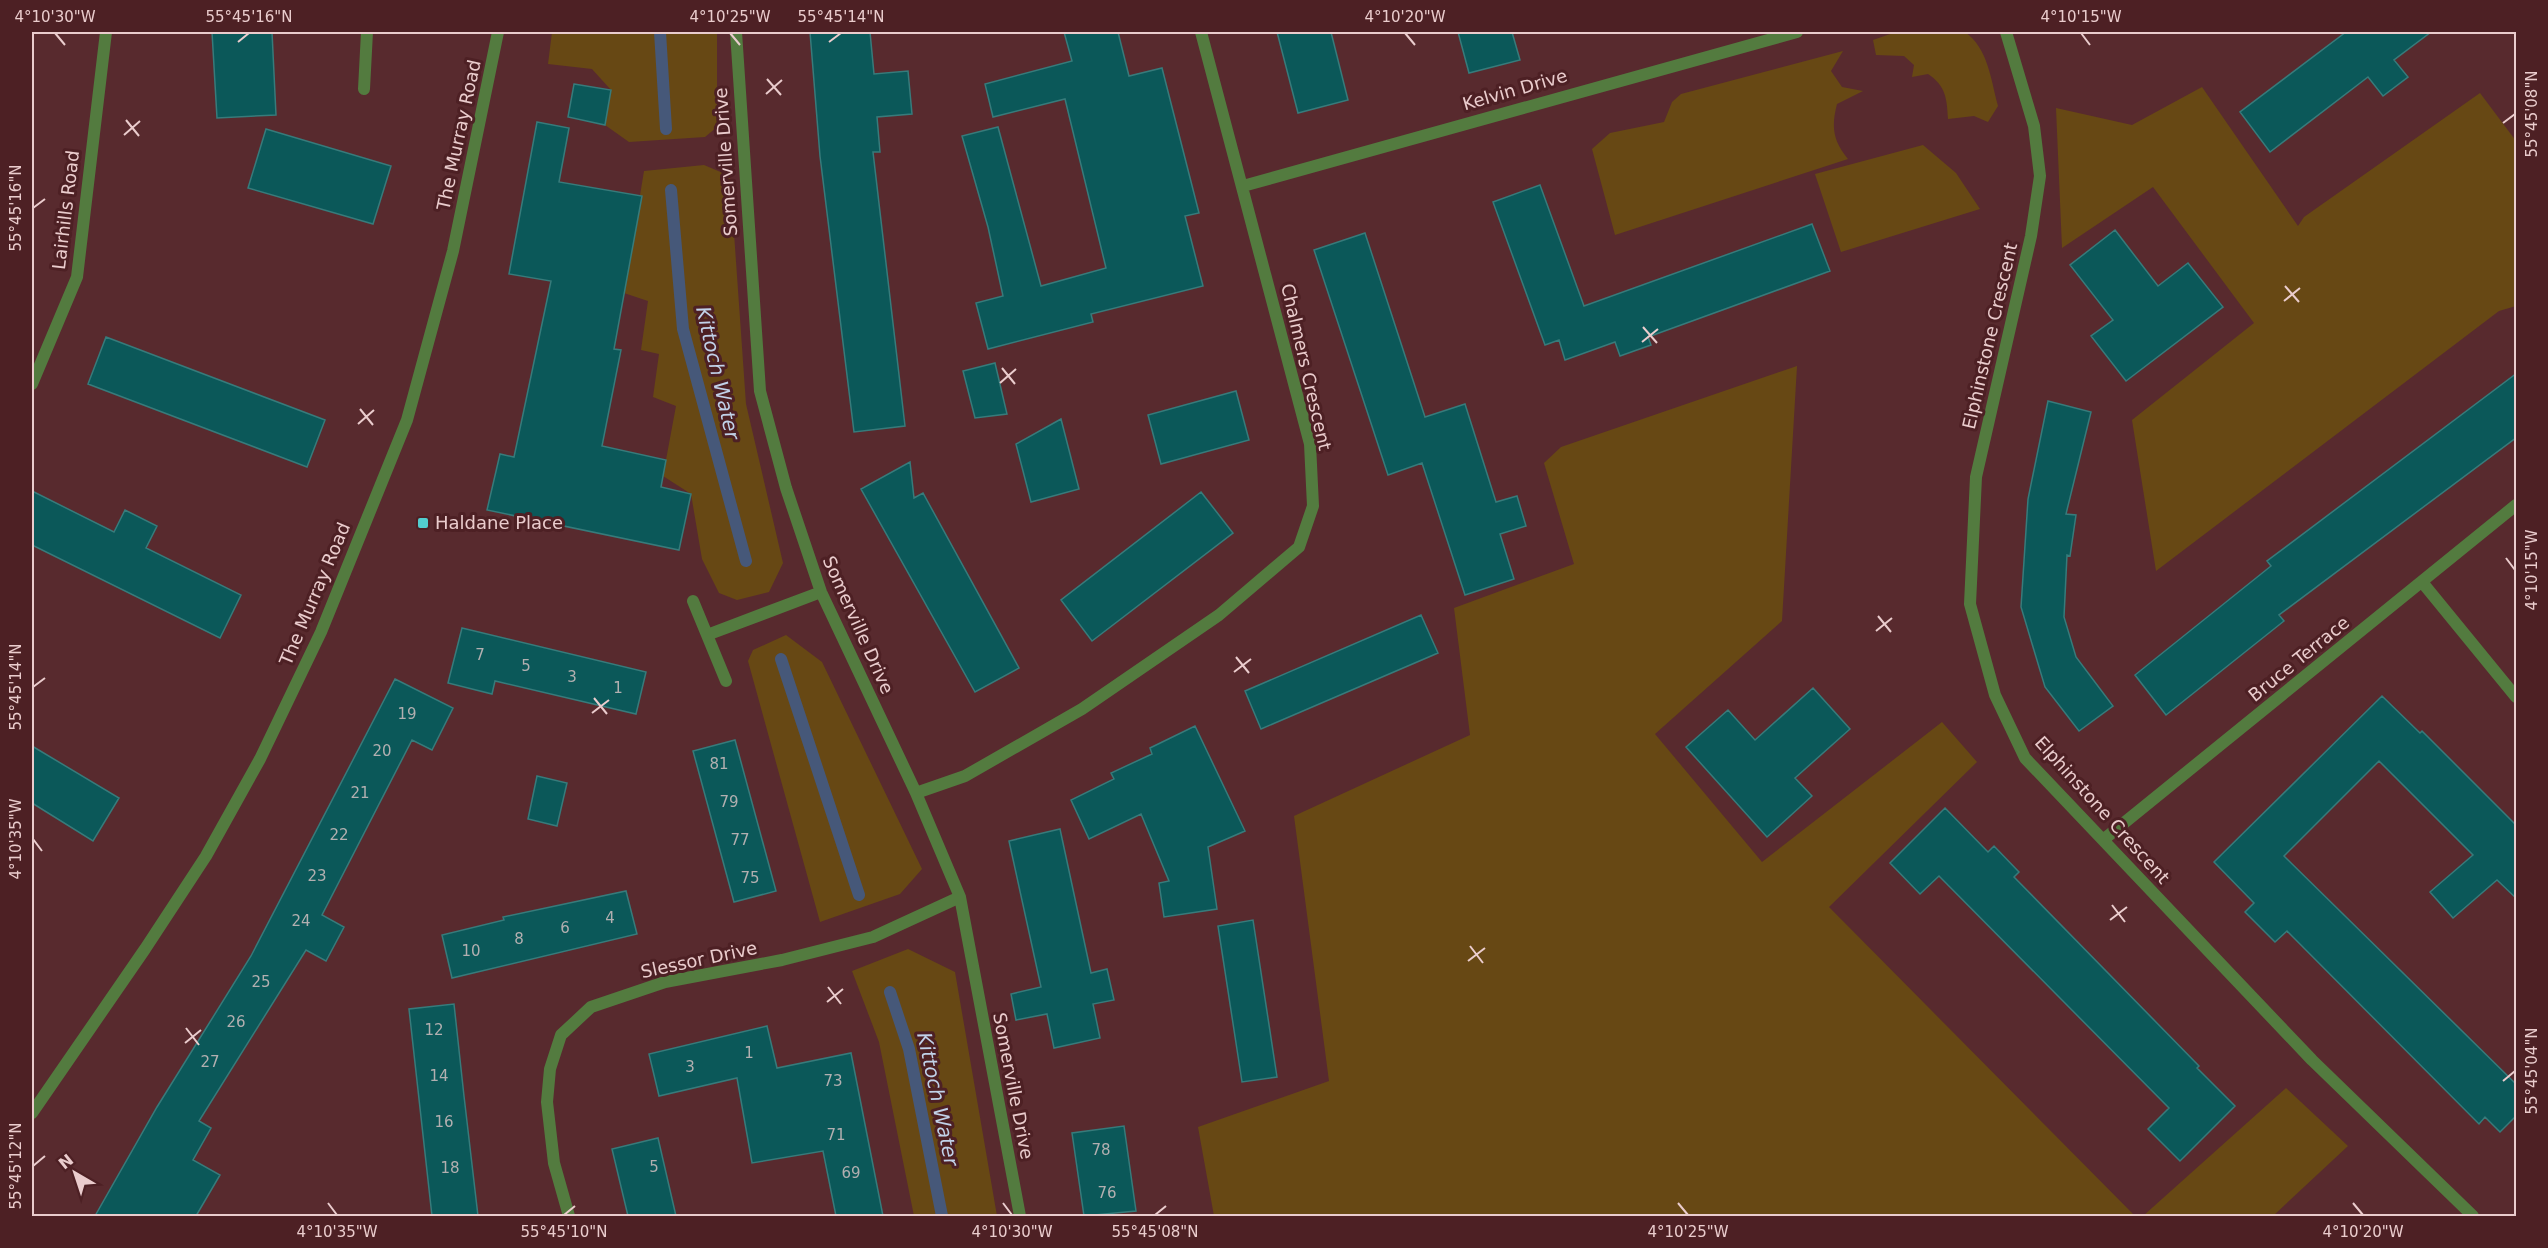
<svg xmlns="http://www.w3.org/2000/svg" width="2548" height="1248" font-family="'DejaVu Sans',sans-serif">
  <rect width="100%" height="100%" fill="#582a2e"/>
  <path fill="#674814" d="M 552,32 L 717,32 L 717,127 L 705,137 L 629,142 L 605,125 L 611,90 L 592,69 L 548,64 Z
    M 1896,32 L 1965,32 C 1988,48 1991,80 1998,106 L 1988,122 L 1974,116 L 1948,119 C 1947,99 1946,86 1928,74 L 1912,77 L 1914,65 L 1904,56 L 1876,55 L 1873,40 Z
    M 1843,51 L 1831,71 L 1842,87 L 1863,91 L 1837,104 C 1831,127 1833,141 1848,159 L 1615,235 L 1592,149 L 1610,133 L 1664,122 L 1672,102 L 1681,94 Z
    M 2202,87 L 2298,226 L 2304,217 L 2480,93 L 2516,141 L 2516,306 L 2499,311 L 2156,571 L 2132,420 L 2254,323 L 2153,187 L 2062,248 L 2056,108 L 2132,125 Z
    M 1923,145 L 1956,173 L 1980,209 L 1841,252 L 1815,174 Z
    M 704,165 L 730,176 L 746,404 L 783,563 L 769,592 L 737,600 L 719,593 L 702,559 L 691,494 L 663,476 L 676,406 L 653,397 L 659,354 L 641,350 L 648,301 L 624,293 L 644,171 Z
    M 1797,366 L 1782,621 L 1655,734 L 1762,862 L 1942,722 L 1977,762 L 1829,907 L 2135,1216 L 1214,1216 L 1198,1127 L 1329,1081 L 1294,816 L 1470,735 L 1454,608 L 1574,564 L 1544,463 L 1561,447 Z
    M 786,635 L 822,662 L 922,869 L 900,894 L 820,922 L 748,661 L 753,650 Z
    M 908,949 L 955,972 L 997,1216 L 914,1216 L 879,1042 L 852,971 Z
    M 2286,1088 L 2348,1146 L 2273,1216 L 2143,1216 Z"/>
  <g fill="none" stroke-linecap="round" stroke-linejoin="round">
    <path stroke="#465879" stroke-width="12" d="M 660,32 L 666,129
      M 671,190 L 683,329 L 746,561
      M 781,659 L 859,895
      M 890,992 L 909,1049 L 942,1216"/>
  </g>
  <path fill="#0b5859" stroke="#377b7b" stroke-width="1.5" d="M 212,32 L 272,32 L 276,115 L 217,118 Z
    M 810,32 L 870,32 L 874,74 L 908,71 L 912,114 L 877,117 L 880,152 L 873,152 L 905,426 L 854,432 L 820,156 Z
    M 1064,32 L 1118,32 L 1129,76 L 1162,68 L 1199,213 L 1185,216 L 1203,286 L 1091,314 L 1093,322 L 988,349 L 976,303 L 1003,296 L 988,227 L 962,136 L 998,127 L 1041,286 L 1106,268 L 1065,99 L 993,117 L 985,84 L 1072,61 Z
    M 1277,32 L 1331,32 L 1348,100 L 1298,113 Z
    M 1458,32 L 1512,32 L 1520,60 L 1469,73 Z
    M 2346,32 L 2431,32 L 2394,60 L 2408,77 L 2383,96 L 2368,77 L 2270,152 L 2240,112 Z
    M 574,84 L 611,90 L 605,125 L 568,117 Z
    M 537,122 L 569,128 L 559,182 L 642,196 L 614,349 L 621,350 L 602,446 L 666,460 L 661,487 L 691,494 L 679,550 L 487,510 L 500,454 L 514,457 L 551,281 L 509,274 Z
    M 266,129 L 391,166 L 373,224 L 248,188 Z
    M 1540,185 L 1584,306 L 1812,224 L 1830,271 L 1648,337 L 1651,345 L 1620,356 L 1615,342 L 1565,360 L 1559,340 L 1545,345 L 1493,202 Z
    M 2115,230 L 2158,286 L 2188,263 L 2223,307 L 2126,381 L 2091,336 L 2113,320 L 2070,265 Z
    M 1365,233 L 1425,417 L 1465,404 L 1496,502 L 1517,496 L 1526,526 L 1500,534 L 1514,579 L 1465,595 L 1422,463 L 1388,475 L 1314,250 Z
    M 106,337 L 325,420 L 307,467 L 88,384 Z
    M 995,363 L 1007,414 L 975,418 L 963,371 Z
    M 2517,373 L 2517,437 L 2279,615 L 2284,621 L 2166,715 L 2135,675 L 2271,566 L 2267,561 Z
    M 1236,391 L 1249,440 L 1161,464 L 1148,415 Z
    M 2048,401 L 2091,412 L 2066,514 L 2076,515 L 2070,556 L 2067,555 L 2064,617 L 2076,657 L 2113,706 L 2079,731 L 2045,687 L 2021,607 L 2028,499 Z
    M 1061,419 L 1079,489 L 1031,502 L 1016,444 Z
    M 910,462 L 914,498 L 923,493 L 1019,668 L 975,692 L 861,489 Z
    M 32,491 L 114,532 L 125,510 L 157,526 L 146,548 L 241,595 L 220,638 L 32,545 Z
    M 1201,492 L 1233,533 L 1092,641 L 1061,600 Z
    M 1421,615 L 1438,653 L 1261,729 L 1245,691 Z
    M 462,628 L 646,672 L 636,714 L 495,681 L 492,694 L 448,683 Z
    M 395,679 L 453,708 L 432,750 L 412,740 L 322,915 L 344,927 L 326,961 L 306,950 L 199,1121 L 211,1128 L 193,1160 L 220,1175 L 196,1216 L 95,1216 L 157,1107 L 251,956 Z
    M 1813,688 L 1850,729 L 1795,778 L 1812,796 L 1767,837 L 1686,747 L 1728,710 L 1755,740 Z
    M 2382,696 L 2420,733 L 2422,731 L 2517,826 L 2517,899 L 2497,880 L 2453,918 L 2430,892 L 2473,855 L 2379,761 L 2284,856 L 2517,1085 L 2517,1115 L 2500,1132 L 2485,1117 L 2479,1124 L 2287,931 L 2275,942 L 2245,912 L 2254,903 L 2214,862 Z
    M 1195,726 L 1245,831 L 1208,847 L 1217,909 L 1164,917 L 1159,883 L 1169,881 L 1141,814 L 1089,839 L 1071,800 L 1114,779 L 1111,773 L 1152,754 L 1150,748 Z
    M 735,740 L 776,891 L 734,902 L 693,751 Z
    M 32,746 L 119,798 L 93,841 L 32,803 Z
    M 537,776 L 567,783 L 557,826 L 528,819 Z
    M 1945,808 L 1988,852 L 1994,846 L 2019,872 L 2014,877 L 2199,1066 L 2197,1068 L 2235,1106 L 2180,1161 L 2148,1129 L 2169,1108 L 1939,876 L 1920,894 L 1890,863 Z
    M 1060,829 L 1091,973 L 1107,969 L 1114,1000 L 1093,1004 L 1100,1038 L 1054,1048 L 1047,1014 L 1016,1020 L 1011,994 L 1041,987 L 1009,841 Z
    M 626,891 L 637,934 L 452,978 L 442,935 L 504,920 L 503,917 Z
    M 1253,920 L 1277,1077 L 1242,1082 L 1218,926 Z
    M 454,1004 L 464,1096 L 478,1216 L 432,1216 L 409,1009 Z
    M 767,1026 L 777,1068 L 851,1053 L 883,1216 L 836,1216 L 823,1151 L 752,1163 L 737,1078 L 659,1096 L 649,1054 Z
    M 1124,1126 L 1136,1211 L 1084,1216 L 1072,1133 Z
    M 658,1138 L 676,1216 L 628,1216 L 612,1149 Z"/>
  <g fill="none" stroke-linecap="round" stroke-linejoin="round">
    <path stroke="#537b3f" stroke-width="12" d="M 736,32 L 760,391 L 786,488 L 821,592 L 916,793 L 960,897 L 1020,1216
      M 2006,32 L 2034,126 L 2040,176 L 2031,236 L 1976,477 L 1970,604 L 1995,695 L 2025,758 L 2312,1060 L 2473,1216
      M 364,89 L 367,32
      M 1243,186 L 1797,32
      M 32,384 L 77,277 L 106,32
      M 2422,582 L 2516,697
      M 693,601 L 726,681
      M 707,635 L 821,592
      M 916,793 L 965,776 L 1082,709 L 1219,615 L 1299,547 L 1313,506 L 1310,444 L 1201,32
      M 2103,840 L 2516,505
      M 569,1216 L 554,1163 L 547,1102 L 550,1069 L 561,1035 L 591,1007 L 665,982 L 782,960 L 873,937 L 960,897"/>
    <path stroke="#537b3f" stroke-width="12" d="M 32,1113 L 145,949 L 206,856 L 260,759 L 321,632 L 407,420 L 453,251 L 498,32"/>
  </g>
  <path fill="none" stroke="#eacccd" stroke-width="2" d="M 55,33 L 65,45M 730,33 L 740,45M 1405,33 L 1415,45M 2081,33 L 2090,45M 238,42 L 249,33M 829,42 L 841,33M 767,79 L 781,95M 766,94 L 782,80M 126,120 L 139,136M 2503,123 L 2515,114M 124,135 L 140,121M 33,208 L 45,199M 2285,286 L 2299,302M 2284,301 L 2300,288M 1643,327 L 1657,343M 1642,342 L 1658,329M 1002,368 L 1015,384M 1000,383 L 1016,369M 360,409 L 373,425M 358,424 L 374,410M 2506,558 L 2515,570M 1878,616 L 1891,632M 1876,631 L 1892,618M 1236,657 L 1249,673M 1234,672 L 1251,659M 33,687 L 45,678M 594,698 L 607,714M 592,713 L 609,700M 33,839 L 42,851M 2112,905 L 2125,922M 2110,920 L 2127,907M 1470,946 L 1483,963M 1468,961 L 1485,948M 828,987 L 841,1004M 827,1002 L 843,989M 186,1028 L 199,1045M 185,1043 L 201,1030M 2503,1081 L 2515,1071M 33,1166 L 45,1156M 328,1203 L 337,1215M 1003,1203 L 1012,1215M 1678,1203 L 1688,1215M 2353,1203 L 2363,1215M 564,1215 L 575,1206M 1155,1215 L 1166,1206"/>
  <rect fill="#52cdce" stroke="#4d2024" stroke-width="2" x="417" y="517" width="12" height="12" rx="3"/>
  <g text-anchor="middle" stroke-width="6" stroke-linejoin="round" paint-order="stroke">
    <g font-size="15" fill="#b2afb0">
      <text x="480" y="660">7</text>
      <text x="526" y="671">5</text>
      <text x="572" y="682">3</text>
      <text x="618" y="693">1</text>
      <text x="407" y="719">19</text>
      <text x="382" y="756">20</text>
      <text x="719" y="769">81</text>
      <text x="360" y="798">21</text>
      <text x="729" y="807">79</text>
      <text x="339" y="840">22</text>
      <text x="740" y="845">77</text>
      <text x="317" y="881">23</text>
      <text x="750" y="883">75</text>
      <text x="610" y="923">4</text>
      <text x="301" y="926">24</text>
      <text x="565" y="933">6</text>
      <text x="519" y="944">8</text>
      <text x="471" y="956">10</text>
      <text x="261" y="987">25</text>
      <text x="236" y="1027">26</text>
      <text x="434" y="1035">12</text>
      <text x="749" y="1058">1</text>
      <text x="210" y="1067">27</text>
      <text x="690" y="1072">3</text>
      <text x="439" y="1081">14</text>
      <text x="833" y="1086">73</text>
      <text x="444" y="1127">16</text>
      <text x="836" y="1140">71</text>
      <text x="1101" y="1155">78</text>
      <text x="654" y="1172">5</text>
      <text x="450" y="1173">18</text>
      <text x="851" y="1178">69</text>
      <text x="1107" y="1198">76</text>
    </g>
    <g font-size="18" fill="#eacccd" stroke="#4d2024">
      <text transform="translate(1515 90) rotate(-16)" y="6">Kelvin Drive</text>
      <text transform="translate(459 135) rotate(-78)" y="6">The Murray Road</text>
      <text transform="translate(726 162) rotate(-94)" y="6">Somerville Drive</text>
      <text transform="translate(66 210) rotate(-83)" y="6">Lairhills Road</text>
      <text transform="translate(1990 336) rotate(-77)" y="6">Elphinstone Crescent</text>
      <text transform="translate(1306 367) rotate(77)" y="6">Chalmers Crescent</text>
      <text transform="translate(315 594) rotate(-67)" y="6">The Murray Road</text>
      <text transform="translate(858 625) rotate(66)" y="6">Somerville Drive</text>
      <text transform="translate(2299 659) rotate(-39)" y="6">Bruce Terrace</text>
      <text transform="translate(2102 810) rotate(48)" y="6">Elphinstone Crescent</text>
      <text transform="translate(699 960) rotate(-12)" y="6">Slessor Drive</text>
      <text transform="translate(1013 1086) rotate(79)" y="6">Somerville Drive</text>
    </g>
    <g font-size="18" fill="#eacccd" stroke="#4d2024" text-anchor="start">
      <text x="435" y="529">Haldane Place</text>
    </g>
    <g font-size="20" font-style="italic" fill="#c1d2e9" stroke="#4d2024">
      <text transform="translate(718 373) rotate(77)" y="7">Kittoch Water</text>
      <text transform="translate(938 1099) rotate(78)" y="7">Kittoch Water</text>
    </g>
  </g>
  <rect width="2548" height="1248" fill="none" stroke="#4d2024" stroke-width="66"/>
  <g transform="translate(75 1173) rotate(321)" stroke="#4d2024" stroke-width="4.5" paint-order="stroke">
  <path d="M0-4.5L10 22L0 15L-10 22Z" fill="#eacccd"/>
  <text y="-9" font-size="16" font-weight="bold" text-anchor="middle" fill="#eacccd">N</text>
  </g>
  <rect x="33" y="33" width="2482" height="1182" fill="none" stroke="#eacccd" stroke-width="2"/>
  <g font-size="15" text-anchor="middle" fill="#eacccd">
    <text x="55" y="22">4°10'30"W</text>
    <text x="249" y="22">55°45'16"N</text>
    <text x="730" y="22">4°10'25"W</text>
    <text x="841" y="22">55°45'14"N</text>
    <text x="1405" y="22">4°10'20"W</text>
    <text x="2081" y="22">4°10'15"W</text>
    <text transform="translate(2532 114) rotate(-90)" y="5">55°45'08"N</text>
    <text transform="translate(16 208) rotate(-90)" y="5">55°45'16"N</text>
    <text transform="translate(2532 570) rotate(-90)" y="5">4°10'15"W</text>
    <text transform="translate(16 687) rotate(-90)" y="5">55°45'14"N</text>
    <text transform="translate(16 839) rotate(-90)" y="5">4°10'35"W</text>
    <text transform="translate(2532 1071) rotate(-90)" y="5">55°45'04"N</text>
    <text transform="translate(16 1166) rotate(-90)" y="5">55°45'12"N</text>
    <text x="337" y="1237">4°10'35"W</text>
    <text x="564" y="1237">55°45'10"N</text>
    <text x="1012" y="1237">4°10'30"W</text>
    <text x="1155" y="1237">55°45'08"N</text>
    <text x="1688" y="1237">4°10'25"W</text>
    <text x="2363" y="1237">4°10'20"W</text>
  </g>
</svg>
